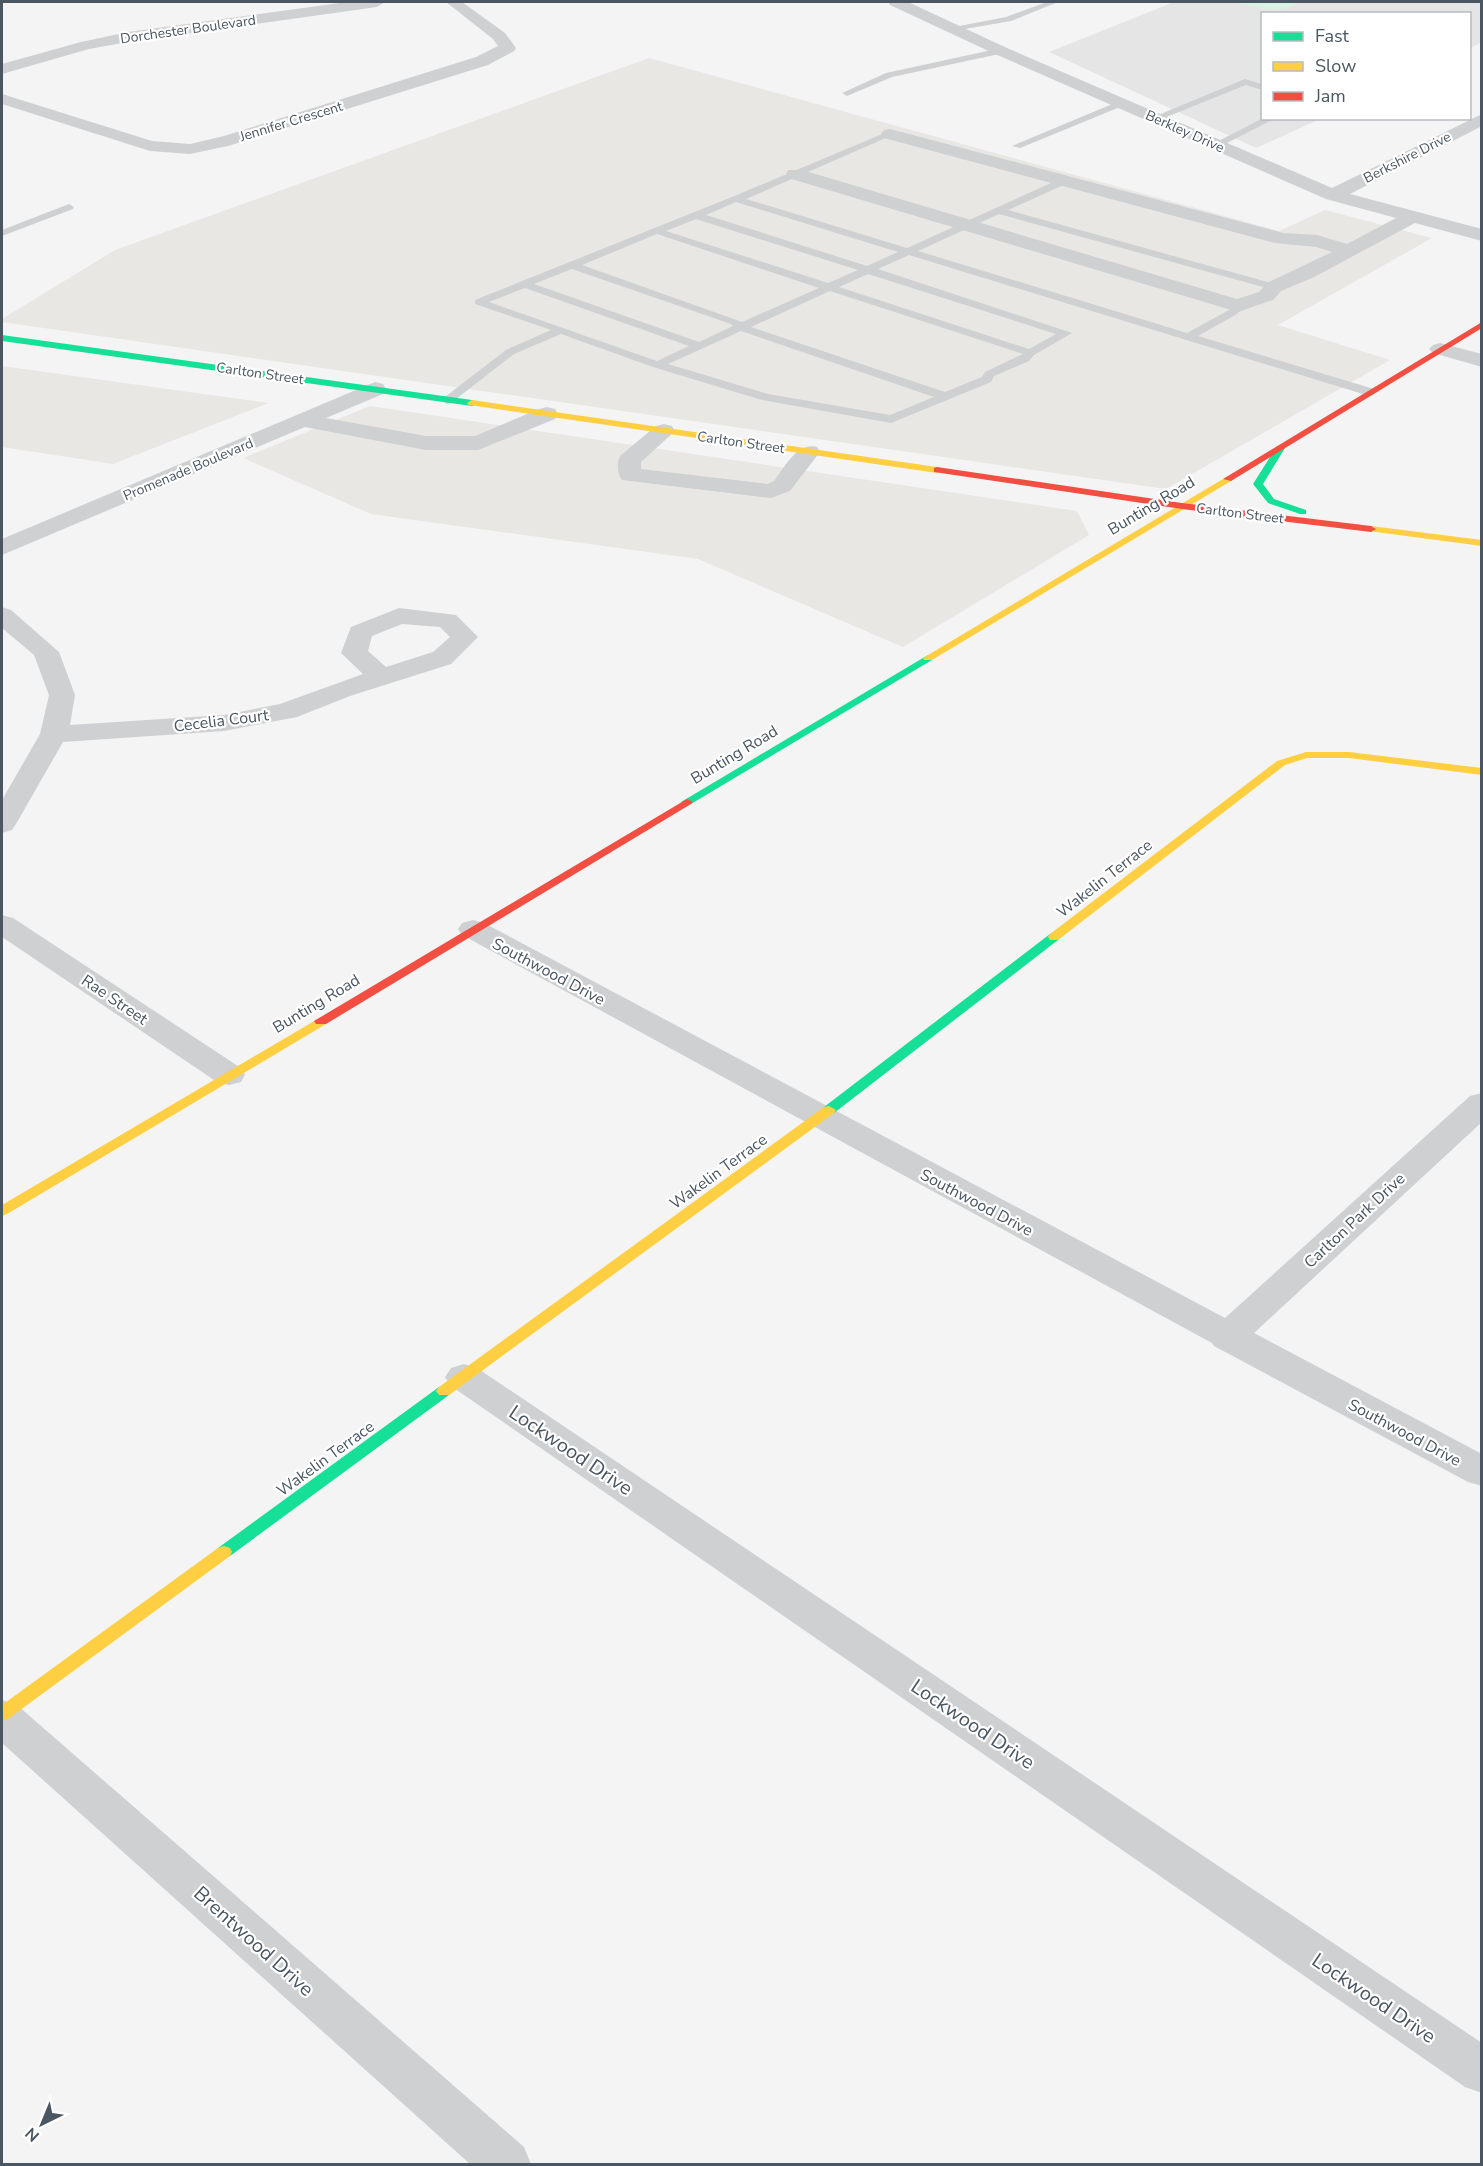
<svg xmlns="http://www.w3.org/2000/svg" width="1483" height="2166" font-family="'Nunito Sans',sans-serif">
  <rect width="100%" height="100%" fill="#f4f4f4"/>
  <path fill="#e8e7e3" d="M 649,58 L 1279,231 L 1325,210 L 1432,238 L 1278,325 L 1390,360 L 1166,489 L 2,322 L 2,319 L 115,250 Z
    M 2,366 L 269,403 L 113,464 L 2,447 Z
    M 370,406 L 1077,511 L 1089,535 L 903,647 L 698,559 L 371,514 L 243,458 Z"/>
  <path fill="#e6e5e6" d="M 1174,2 L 1481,2 L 1481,43 L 1470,48 L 1470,14 L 1262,14 L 1262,118 L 1320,119 L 1256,148 L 1049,52 Z"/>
  <path fill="#d9f2e3" d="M 1214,2 L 1296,2 L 1297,3 C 1280,15 1261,7 1242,4 C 1233,2 1223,4 1214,2 Z"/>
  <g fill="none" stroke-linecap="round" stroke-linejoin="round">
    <path fill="#ced0d2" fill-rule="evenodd" d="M 1047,2 L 1058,2 L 1011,21 L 953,31 L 949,28 L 1006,17 Z
      M 1001,48 L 1004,49 L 1004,53 L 892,77 L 847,96 L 842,93 L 886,73 Z
      M 1245,79 L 1262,84 L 1262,90 L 1246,85 L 1159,120 L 1151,118 Z
      M 1122,100 L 1127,103 L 1125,105 L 1020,148 L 1012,146 Z
      M 1263,118 L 1276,118 L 1219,147 L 1211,145 Z
      M 887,132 L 895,134 L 746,199 L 907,248 L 1060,179 L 1068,179 L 1068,183 L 1008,210 L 1278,285 L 1280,287 L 1278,289 L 1270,289 L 999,214 L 918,251 L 1187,333 L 1229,310 L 1234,304 L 1242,304 L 1244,306 L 1237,314 L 1198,336 L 1374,389 L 1376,392 L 1370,396 L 1366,395 L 909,255 L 878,269 L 1072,333 L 1034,355 L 1029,361 L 994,376 L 991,382 L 891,423 L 762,400 L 653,367 L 561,334 L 514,354 L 451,403 L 447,404 L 441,400 L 506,350 L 551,330 L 475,304 L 475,300 L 732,197 ZM 736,202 L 898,252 L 867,266 L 706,215 ZM 696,219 L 858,270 L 828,283 L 666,231 ZM 657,234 L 819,288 L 742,322 L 582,265 ZM 572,269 L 731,324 L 733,326 L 699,342 L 534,284 ZM 868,274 L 1056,334 L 1029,349 L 839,287 ZM 525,288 L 689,346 L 657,361 L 489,302 ZM 830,291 L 1023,354 L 985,372 L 982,377 L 945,392 L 751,327 ZM 741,331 L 934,397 L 890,415 L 768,394 L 668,364 Z
      M 69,204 L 74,207 L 73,209 L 2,236 L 2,230 Z"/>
    <path fill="#ced0d2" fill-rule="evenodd" d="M 347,2 L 385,2 L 377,7 L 128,42 L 89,49 L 2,74 L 2,64 L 81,42 L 128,32 Z
      M 446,2 L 462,2 L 505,33 L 516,48 L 514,51 L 488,65 L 228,146 L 190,154 L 150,151 L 2,104 L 2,94 L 152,141 L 190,144 L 224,136 L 476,57 L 498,46 L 493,39 Z
      M 888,2 L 908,2 L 1007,48 L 1332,188 L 1482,114 L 1482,126 L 1350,194 L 1482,229 L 1482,241 L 1415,223 L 1314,277 L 1281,291 L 1273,300 L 1238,312 L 788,178 L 786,174 L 788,170 L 802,170 L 1237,299 L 1259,292 L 1267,283 L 1332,252 L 1316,247 L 1275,243 L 884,138 L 881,134 L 884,130 L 890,129 L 1283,233 L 1317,235 L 1347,244 L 1396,218 L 1326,199 L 995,54 L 890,5 Z
      M 1440,343 L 1482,354 L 1482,367 L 1433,353 L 1429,349 L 1433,345 Z
      M 375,382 L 383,384 L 386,389 L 383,394 L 326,418 L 426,436 L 475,436 L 539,409 L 547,407 L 555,409 L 558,414 L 555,419 L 478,450 L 426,450 L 305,427 L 2,555 L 2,539 Z
      M 664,424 L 672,426 L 675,431 L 641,462 L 641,469 L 768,484 L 774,481 C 785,467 797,442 817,447 L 820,452 L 790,491 L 771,498 L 622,480 C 617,473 616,462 621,455 L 656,426 Z
      M 2,607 L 11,610 L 59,652 L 75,695 L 70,725 L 224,715 L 280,704 L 363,674 L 341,653 L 351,627 L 399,608 L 456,615 L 478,637 L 451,664 L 350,696 L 297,717 L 224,731 L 63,742 L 16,824 L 12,830 L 2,833 L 2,800 L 40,734 L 49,695 L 34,655 L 2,628 ZM 402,624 L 440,627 L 450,637 L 433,652 L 386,667 L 368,651 L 372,636 Z
      M 2,915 L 13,918 L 241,1068 L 245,1075 L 241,1082 L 229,1085 L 217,1082 L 2,937 Z
      M 473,920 L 484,923 L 1225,1318 L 1470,1096 L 1482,1093 L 1482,1122 L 1254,1333 L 1482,1454 L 1482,1486 L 1468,1482 L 1214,1346 L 1212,1343 L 462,935 L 458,929 L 462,923 Z
      M 464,1364 L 477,1368 L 1482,2043 L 1482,2093 L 1465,2087 L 451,1386 L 445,1377 L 451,1368 Z
      M 2,1700 L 17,1705 L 524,2147 L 531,2164 L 470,2164 L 2,1743 Z"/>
    <path fill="#16e098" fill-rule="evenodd" d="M 2,335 L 472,400 L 477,403 L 472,406 L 2,341 Z
      M 1277,446 L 1285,448 L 1263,484 L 1274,499 L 1306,510 L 1306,514 L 1300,514 L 1268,503 L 1253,484 Z
      M 928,655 L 932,656 L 932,660 L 691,804 L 683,804 L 681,802 Z
      M 1054,933 L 1060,937 L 1058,940 L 834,1113 L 824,1113 L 822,1110 L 824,1107 L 1050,934 Z
      M 444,1386 L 449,1387 L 452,1391 L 449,1395 L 230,1556 L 224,1558 L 218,1556 L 216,1552 L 218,1548 L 439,1387 Z"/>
    <path fill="#ffcf43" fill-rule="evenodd" d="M 472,400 L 937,467 L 942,470 L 937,473 L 469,405 L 467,403 Z
      M 1228,476 L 1233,479 L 1231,481 L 932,660 L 924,660 L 923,658 Z
      M 1371,526 L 1482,540 L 1482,546 L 1368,531 L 1368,527 Z
      M 1306,752 L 1349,752 L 1482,768 L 1482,775 L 1349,758 L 1307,758 L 1285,765 L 1058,940 L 1050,940 L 1048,937 L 1050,934 L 1277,761 Z
      M 321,1017 L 328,1021 L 326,1024 L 7,1214 L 2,1216 L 2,1205 Z
      M 829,1106 L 836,1110 L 834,1113 L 449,1395 L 439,1395 L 436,1391 L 439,1387 L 824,1107 Z
      M 224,1546 L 230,1548 L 232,1552 L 230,1556 L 8,1719 L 2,1721 L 2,1705 L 218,1548 Z"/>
    <path fill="#f24e42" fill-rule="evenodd" d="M 1482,322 L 1482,328 L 1231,481 L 1223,479 Z
      M 937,467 L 1182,503 L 1371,526 L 1376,529 L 1371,532 L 1182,509 L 934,472 L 934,468 Z
      M 687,799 L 693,802 L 691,804 L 326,1024 L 316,1024 L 314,1021 Z"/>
  </g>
  <g text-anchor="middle" stroke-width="4.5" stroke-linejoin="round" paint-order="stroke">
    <g font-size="14" fill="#4a5661" stroke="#fff">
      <text transform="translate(188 29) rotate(-8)" y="5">Dorchester Boulevard</text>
      <text transform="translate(291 121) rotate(-17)" y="5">Jennifer Crescent</text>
      <text transform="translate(1185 131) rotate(24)" y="5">Berkley Drive</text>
      <text transform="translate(1407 157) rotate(-27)" y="5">Berkshire Drive</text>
      <text transform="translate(260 373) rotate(8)" y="5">Carlton Street</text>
      <text transform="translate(741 442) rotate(8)" y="5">Carlton Street</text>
      <text transform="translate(188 469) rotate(-23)" y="5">Promenade Boulevard</text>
      <text transform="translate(1240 513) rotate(7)" y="5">Carlton Street</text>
    </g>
    <g font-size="16" fill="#4a5661" stroke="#fff">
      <text transform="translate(1151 505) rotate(-31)" y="6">Bunting Road</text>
      <text transform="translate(221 720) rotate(-7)" y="6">Cecelia Court</text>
      <text transform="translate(734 754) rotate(-31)" y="6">Bunting Road</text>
      <text transform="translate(1104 878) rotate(-38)" y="6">Wakelin Terrace</text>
      <text transform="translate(549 971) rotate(28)" y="6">Southwood Drive</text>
      <text transform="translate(115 999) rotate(34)" y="6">Rae Street</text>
      <text transform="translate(316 1003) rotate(-31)" y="6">Bunting Road</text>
      <text transform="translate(718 1171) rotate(-36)" y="6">Wakelin Terrace</text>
      <text transform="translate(977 1202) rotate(28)" y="6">Southwood Drive</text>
      <text transform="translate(1354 1220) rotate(-43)" y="6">Carlton Park Drive</text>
      <text transform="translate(1405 1432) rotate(28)" y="6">Southwood Drive</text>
      <text transform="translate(325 1458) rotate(-36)" y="6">Wakelin Terrace</text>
    </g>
    <g font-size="20" fill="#4a5661" stroke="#fff">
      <text transform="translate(571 1450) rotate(34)" y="7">Lockwood Drive</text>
      <text transform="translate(973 1724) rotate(34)" y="7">Lockwood Drive</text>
      <text transform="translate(254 1941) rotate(42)" y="7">Brentwood Drive</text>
      <text transform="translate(1374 1998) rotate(34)" y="7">Lockwood Drive</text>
    </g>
  </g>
  <rect width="1483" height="2166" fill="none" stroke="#4a5661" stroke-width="6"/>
  <rect x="1261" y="12" width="210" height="108" fill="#ffffff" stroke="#b7bbc0" stroke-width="1.5"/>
  <rect x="1273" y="32" width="30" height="9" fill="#16e098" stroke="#b7bbc0" stroke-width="1.5"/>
  <text x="1315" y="42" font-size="18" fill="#4a5661">Fast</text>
  <rect x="1273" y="62" width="30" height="9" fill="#ffcf43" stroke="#b7bbc0" stroke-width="1.5"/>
  <text x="1315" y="72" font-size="18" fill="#4a5661">Slow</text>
  <rect x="1273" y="92" width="30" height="9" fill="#f24e42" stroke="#b7bbc0" stroke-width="1.5"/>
  <text x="1315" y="102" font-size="18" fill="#4a5661">Jam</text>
  <g transform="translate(42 2124) rotate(223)" stroke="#ffffff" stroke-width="4.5" paint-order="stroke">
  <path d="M0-4.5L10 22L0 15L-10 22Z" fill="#4a5661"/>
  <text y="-9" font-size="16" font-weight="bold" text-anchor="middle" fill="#4a5661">N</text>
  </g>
</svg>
